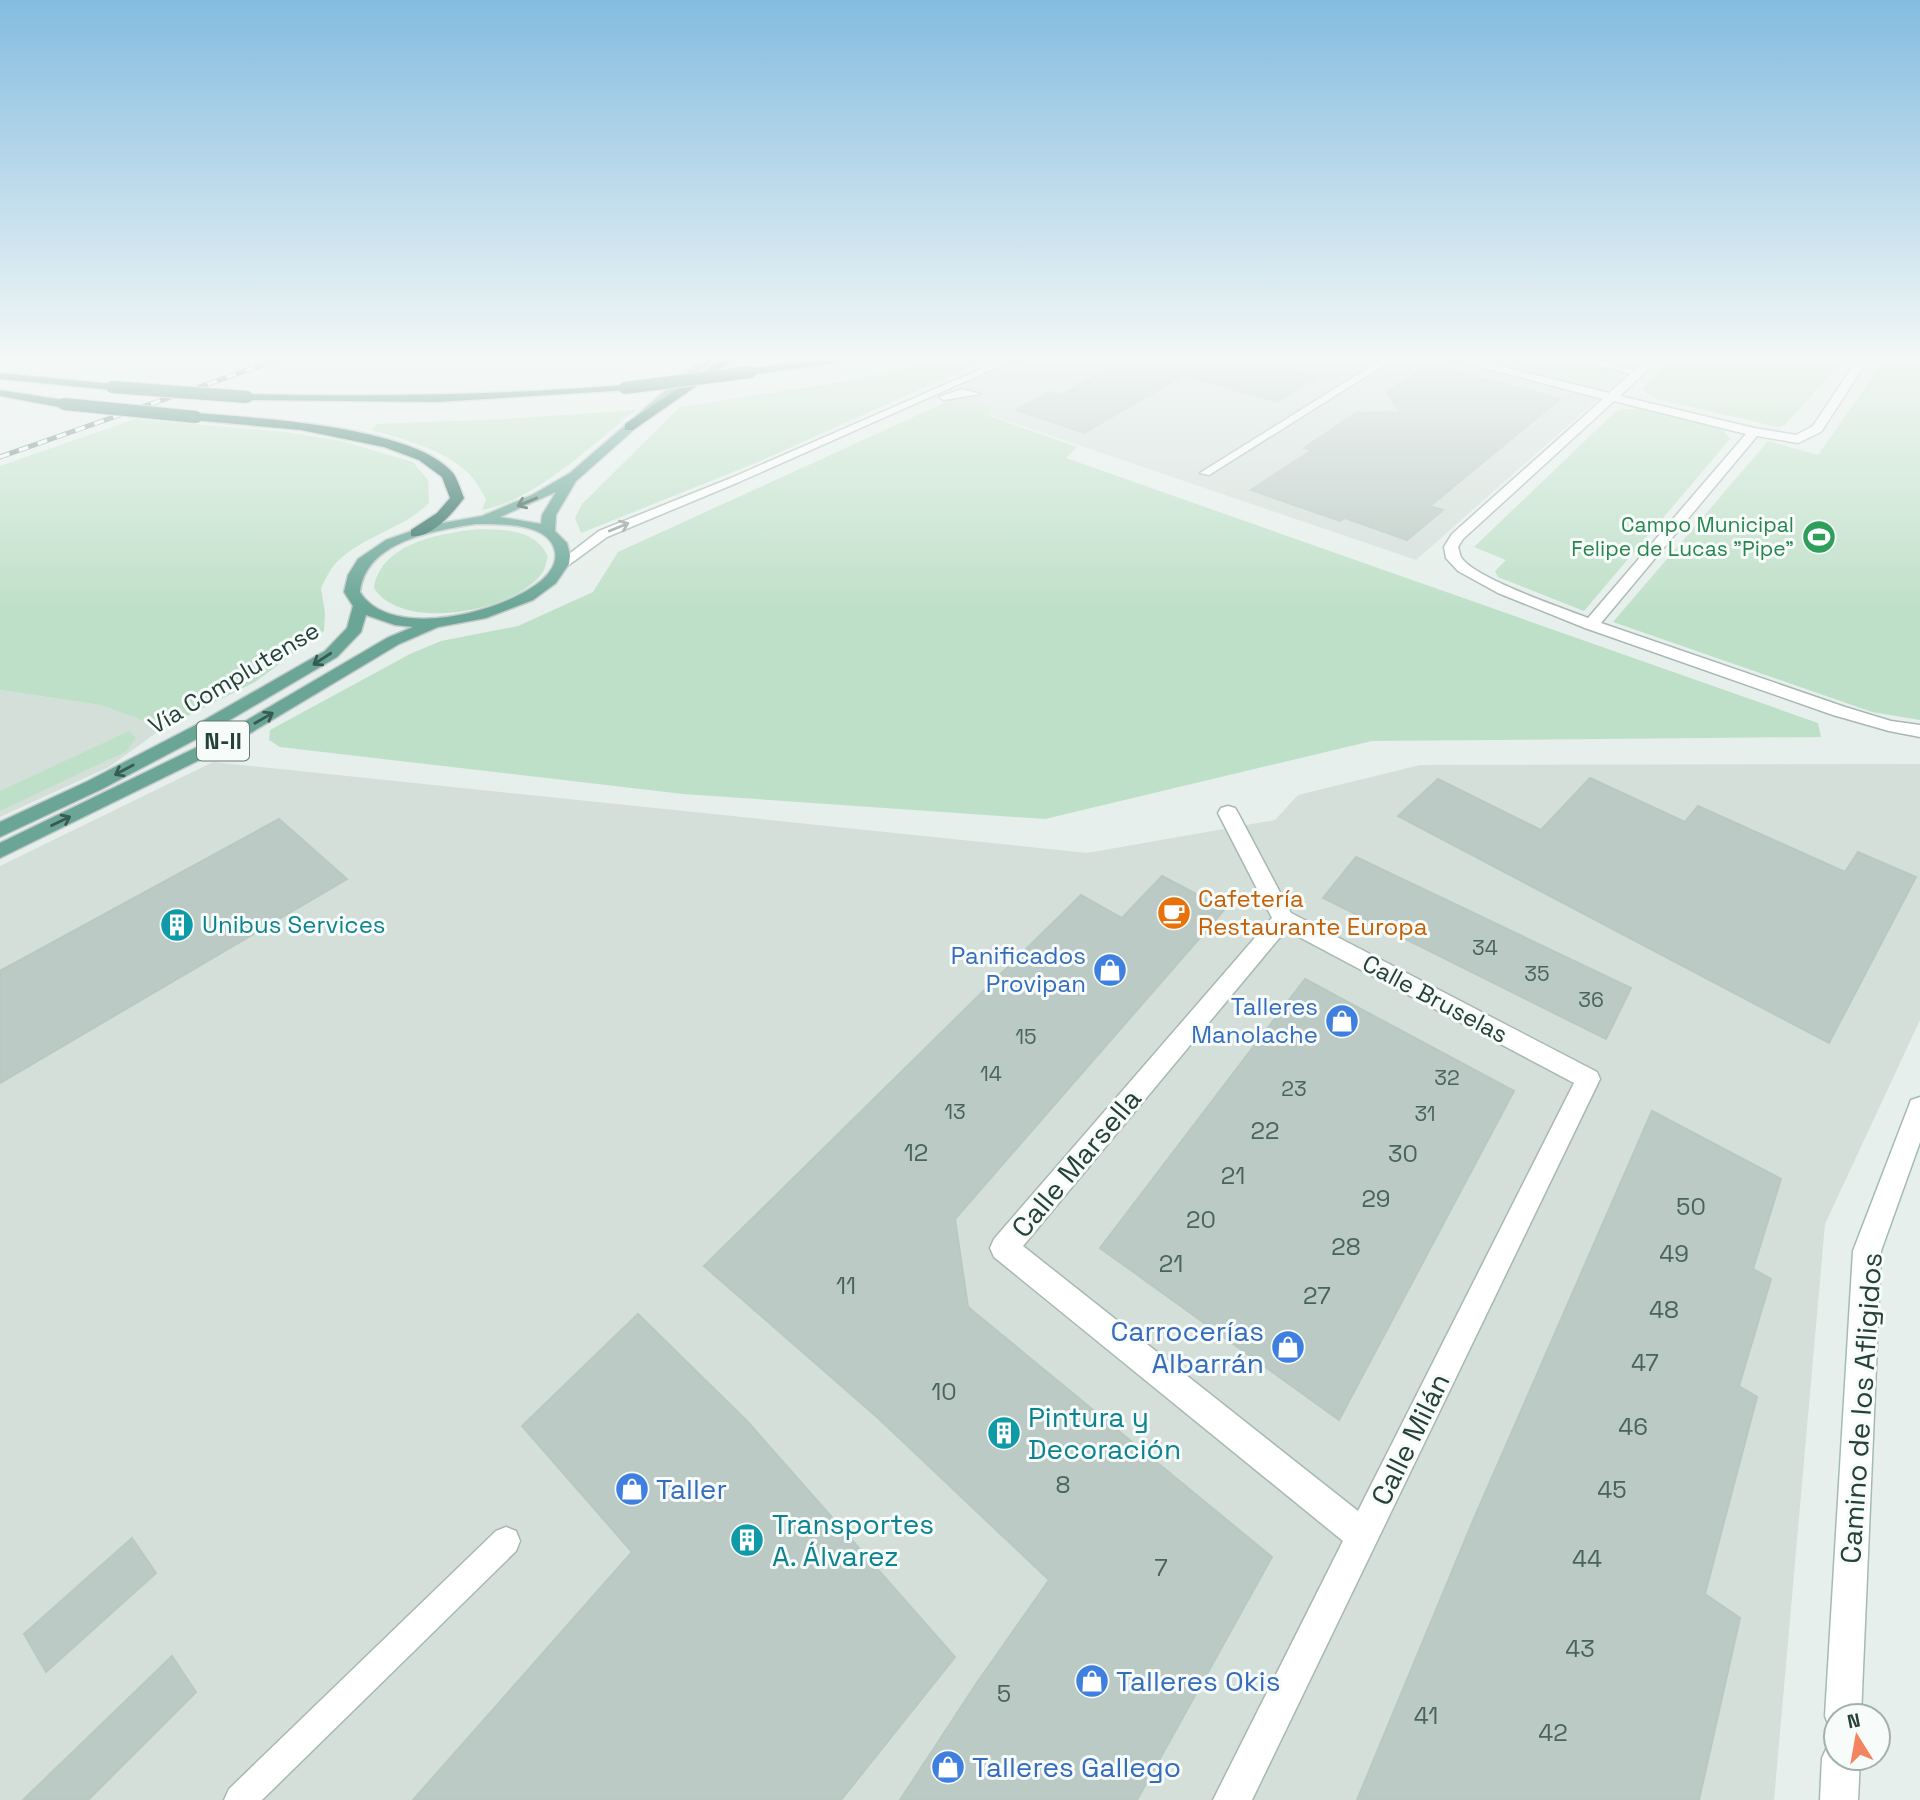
<svg xmlns="http://www.w3.org/2000/svg" width="1920" height="1800" font-family="'Space Grotesk',sans-serif">
  <rect width="100%" height="100%" fill="#e6efeb"/>
  <path fill="#d4dfda" d="M 1014,358 L 1644,358 L 1416,560 L 943,399 L 988,369 Z
    M 0,690 L 100,705 L 163,728 L 109,767 L 0,817 Z
    M 213,762 L 1087,853 L 1275,820 L 1298,795 L 1420,765 L 1920,764 L 1920,1020 L 1825,1224 L 1774,1800 L 0,1800 L 0,866 Z"/>
  <path fill="#bfe0c8" d="M 957,358 L 990,358 L 758,462 L 581,533 L 575,518 L 582,504 L 680,407 L 835,383 Z
    M 1483,358 L 1564,358 L 1617,371 L 1604,380 L 1589,383 Z
    M 1675,358 L 1830,358 L 1841,363 L 1785,425 L 1778,427 L 1656,399 L 1642,389 Z
    M 1886,358 L 1920,358 L 1920,720 L 1872,712 L 1613,622 L 1768,441 L 1818,455 Z
    M 964,396 L 970,397 L 966,400 L 991,409 L 989,416 L 1077,447 L 1066,458 L 1818,723 L 1821,737 L 1372,741 L 1045,819 L 683,794 L 280,747 L 269,740 L 270,730 L 410,654 L 441,641 L 518,626 L 593,592 L 618,552 L 955,398 Z
    M 1623,409 L 1639,409 L 1718,428 L 1724,431 L 1730,439 L 1584,611 L 1498,577 L 1495,571 L 1506,560 L 1474,547 L 1615,412 Z
    M 636,410 C 594,443 535,501 482,510 L 486,499 C 481,490 475,479 467,472 C 445,450 400,438 371,430 L 377,424 L 506,419 Z
    M 135,419 L 286,432 L 342,441 L 413,462 L 428,480 L 429,503 C 402,530 361,536 335,564 C 329,571 325,580 321,588 L 325,613 L 324,631 L 255,682 L 163,728 L 100,705 L 0,690 L 0,466 Z
    M 480,529 C 506,530 536,529 548,557 C 546,562 545,568 543,572 C 516,612 402,633 374,588 C 381,542 442,533 480,529 Z
    M 129,731 L 136,738 L 127,751 L 0,811 L 0,791 Z"/>
  <path fill="#bbcac4" stroke="#b8c9c2" stroke-width="2" d="M 1132,358 L 1251,358 L 1317,377 L 1277,402 L 1184,375 L 1084,433 L 1016,410 L 1051,392 L 1060,395 Z
    M 1429,364 L 1560,399 L 1430,506 L 1443,510 L 1407,540 L 1345,518 L 1340,521 L 1251,490 L 1312,450 L 1304,448 L 1356,413 L 1401,412 L 1386,393 Z
    M 1590,778 L 1685,822 L 1698,806 L 1845,872 L 1858,852 L 1916,877 L 1829,1043 L 1398,816 L 1438,779 L 1541,830 Z
    M 279,819 L 347,879 L 0,1083 L 0,971 Z
    M 1356,857 L 1631,988 L 1606,1039 L 1323,898 Z
    M 1162,876 L 1225,909 L 955,1219 L 968,1307 L 1272,1557 L 1137,1800 L 900,1800 L 976,1684 L 1049,1580 L 878,1418 L 704,1266 L 1081,895 L 1122,918 Z
    M 1305,979 L 1514,1091 L 1339,1420 L 1100,1248 Z
    M 1652,1111 L 1781,1179 L 1753,1269 L 1771,1279 L 1739,1386 L 1757,1397 L 1705,1594 L 1740,1618 L 1699,1800 L 1357,1800 L 1472,1523 Z
    M 638,1314 L 748,1422 L 955,1657 L 841,1800 L 413,1800 L 632,1552 L 522,1426 Z
    M 132,1538 L 156,1573 L 46,1672 L 24,1634 Z
    M 172,1656 L 196,1692 L 88,1800 L 23,1800 Z"/>
  <g fill="none" stroke-linecap="round" stroke-linejoin="round">
    <g stroke="#a8b8b2" stroke-width="3">
      <path id="lane" d="M 1006,358 L 1018,358 L 739,482 L 607,537 L 566,567 L 556,564 L 599,531 L 731,478 Z
        M 1384,358 L 1395,358 L 1209,475 L 1200,473 Z
        M 1571,358 L 1587,358 L 1643,373 L 1638,376 Z
        M 962,389 L 980,394 L 944,400 L 939,397 Z
        M 506,1527 L 516,1531 L 520,1541 L 516,1551 L 262,1800 L 224,1800 L 229,1789 L 496,1531 Z"/>
    </g>
    <g stroke="#a8b8b2" stroke-width="3">
      <path id="street" d="M 1447,358 L 1466,358 L 1609,393 L 1648,358 L 1660,358 L 1620,396 L 1754,428 L 1796,435 L 1813,426 L 1858,358 L 1869,358 L 1821,432 L 1798,443 L 1757,436 L 1601,623 L 1845,707 L 1891,721 L 1920,725 L 1920,737 L 1889,731 L 1833,715 L 1585,628 L 1498,593 L 1458,571 L 1446,558 L 1444,547 L 1452,534 L 1603,399 ZM 1614,401 L 1746,434 L 1588,618 C 1563,608 1473,578 1461,557 C 1460,556 1459,549 1458,547 L 1463,539 Z
        M 1228,806 L 1235,808 L 1238,813 L 1291,913 L 1597,1072 L 1600,1079 L 1252,1800 L 1213,1800 L 1343,1541 L 994,1257 L 990,1248 L 994,1239 L 1272,918 L 1218,813 L 1221,808 ZM 1286,930 L 1574,1083 L 1358,1511 L 1023,1246 Z"/>
    </g>
    <g stroke="#a4bbb3" stroke-width="3">
      <path id="secondary" d="M 1920,1097 L 1920,1142 L 1881,1251 L 1861,1716 L 1836,1716 L 1836,1731 L 1830,1729 L 1825,1716 L 1853,1251 L 1908,1108 L 1911,1100 Z
        M 1836,1742 L 1836,1758 L 1860,1758 L 1858,1800 L 1820,1800 L 1822,1758 L 1828,1745 Z"/>
    </g>
    <g stroke="#c2cac8" stroke-width="3">
      <path id="primary" d="M 703,358 L 715,358 L 576,481 L 556,515 L 555,531 L 567,543 L 570,555 L 569,564 L 556,583 L 533,600 L 486,618 L 438,627 L 399,644 L 232,744 L 0,858 L 0,843 L 220,736 L 387,638 L 413,627 L 395,625 L 366,615 L 361,632 L 337,657 L 206,734 L 102,789 L 0,837 L 0,822 L 88,781 L 194,726 L 325,651 L 347,628 L 353,606 L 344,592 L 348,575 L 358,559 L 386,540 L 426,526 L 482,516 L 532,495 L 570,473 ZM 556,492 L 542,515 L 541,524 L 500,517 ZM 475,524 C 498,524 550,522 555,552 C 557,563 550,573 542,580 C 505,612 391,642 360,592 C 366,541 433,531 475,524 Z"/>
    </g>
    <g stroke="#c2cac8" stroke-width="3">
      <path id="highway" d="M 724,358 L 737,358 L 633,430 L 625,430 L 625,424 Z
        M 822,358 L 851,358 L 846,361 L 750,375 L 744,372 L 750,369 Z
        M 0,373 L 112,384 L 118,387 L 112,390 L 0,379 Z
        M 625,385 L 629,386 L 629,390 L 436,402 L 247,400 L 241,397 L 247,394 C 373,397 499,395 625,385 Z
        M 0,390 L 64,400 L 70,404 L 64,408 L 0,396 Z
        M 196,413 C 256,418 414,426 453,473 C 458,480 461,491 464,498 C 453,513 431,539 411,536 L 411,530 L 437,513 L 450,498 L 442,477 L 419,460 L 384,447 L 301,430 L 192,420 L 190,417 Z"/>
    </g>
    <use href="#lane" fill="#fff" fill-rule="evenodd"/>
    <use href="#street" fill="#fff" fill-rule="evenodd"/>
    <use href="#secondary" fill="#fff" fill-rule="evenodd"/>
    <use href="#primary" fill="#6aa596" fill-rule="evenodd"/>
    <use href="#highway" fill="#2f6f62" fill-rule="evenodd"/>
    <g stroke="#5f7d75" stroke-width="5">
      <path id="rail" d="M 0,457 L 282,358"/>
    </g>
    <use href="#rail" stroke="#f7fbf9" stroke-width="3.5" stroke-dasharray="10" stroke-linecap="butt"/>
    <g stroke="#c2cac8" stroke-width="14" stroke-linecap="butt">
      <path id="highway-bridge" d="M 112,387 L 247,397
        M 625,388 L 750,372
        M 64,404 L 196,417"/>
    </g>
    <use href="#highway-bridge" stroke="#2f6f62" stroke-width="12"/>
  </g>
  <defs><path id="oneway-shaft" d="M-6 0H5M1.5-3L5.5 0L1.5 3" fill="none" stroke-width="1.6" stroke-linecap="round" stroke-linejoin="round" transform="scale(1.75)"/></defs>
  <g stroke="#365b51">
    <use href="#oneway-shaft" transform="translate(527 502) rotate(157)"/>
    <use href="#oneway-shaft" transform="translate(322 659) rotate(147)"/>
    <use href="#oneway-shaft" transform="translate(264 718) rotate(-30)"/>
    <use href="#oneway-shaft" transform="translate(124 770) rotate(152)"/>
    <use href="#oneway-shaft" transform="translate(61 821) rotate(-26)"/>
  </g>
  <use stroke="#92a09c" href="#oneway-shaft" transform="translate(619 527) rotate(-22)"/>
  <linearGradient id="sky" x2="0" y2="1"><stop stop-color="#84bce0"/><stop offset="0.59" stop-color="#f4f8f6"/><stop offset="1" stop-color="#f4f8f6" stop-opacity="0"/></linearGradient>
  <rect width="1920" height="610" fill="url(#sky)"/>
  <defs>
    <g id="stadium-disc" transform="scale(1.75)"><circle r="9.5" fill="#2e9e5b" stroke="#f7fbf9"/><path d="M0-5a6.5 5 0 1 0 0 10a6.5 5 0 1 0 0-10ZM-3.5-1.8h7v3.6h-7Z" fill="#fff"/></g>
    <g id="cafe-disc" transform="scale(1.75)"><circle r="9.5" fill="#e8710a" stroke="#f7fbf9"/><path d="M-5.5-4.5H6V0H3Q3 3.5 0 3.5H-2.5Q-5.5 3.5-5.5 0ZM3-3.2v2h1.7v-2ZM-6 4.5H4V6H-6Z" fill="#fff"/></g>
    <g id="building-disc" transform="scale(1.75)"><circle r="9.5" fill="#0f9aa8" stroke="#f7fbf9"/><path d="M-4-6H4V6H1V3H-1V6H-4ZM-2.5-4.3h1.7v1.8h-1.7ZM.8-4.3h1.7v1.8H.8ZM-2.5-1h1.7V.8h-1.7ZM.8-1h1.7V.8H.8Z" fill="#fff"/></g>
    <g id="shop-disc" transform="scale(1.75)"><circle r="9.5" fill="#3f7fe0" stroke="#f7fbf9"/><path d="M-5-2.5h2.3a2.7 3.5 0 0 1 5.4 0H5L5.5 6h-11ZM-1.5-2.5h3a1.5 2.3 0 0 0-3 0Z" fill="#fff"/></g>
  </defs>
  <g fill-rule="evenodd">
    <use href="#stadium-disc" x="1819" y="537"/>
    <use href="#cafe-disc" x="1174" y="913"/>
    <use href="#building-disc" x="177" y="925"/>
    <use href="#shop-disc" x="1110" y="970"/>
    <use href="#shop-disc" x="1342" y="1021"/>
    <use href="#shop-disc" x="1288" y="1347"/>
    <use href="#building-disc" x="1004" y="1433"/>
    <use href="#shop-disc" x="632" y="1489"/>
    <use href="#building-disc" x="747" y="1540"/>
    <use href="#shop-disc" x="1092" y="1681"/>
    <use href="#shop-disc" x="948" y="1767"/>
  </g>
  <g text-anchor="middle" stroke-width="6" stroke-linejoin="round" paint-order="stroke">
    <g font-size="21" fill="#27864d" stroke="#f7fbf9" text-anchor="end">
      <text x="1794" y="532">Campo Municipal<tspan x="1794" dy="24">Felipe de Lucas "Pipe"</tspan></text>
    </g>
    <g font-size="21" fill="#4a645c">
      <text x="1485" y="955">34</text>
      <text x="1537" y="981">35</text>
      <text x="1591" y="1007">36</text>
      <text x="1026" y="1044">15</text>
      <text x="991" y="1081">14</text>
      <text x="1447" y="1085">32</text>
      <text x="1294" y="1096">23</text>
      <text x="955" y="1119">13</text>
      <text x="1425" y="1121">31</text>
    </g>
    <rect fill="#f7fbf9" stroke="#637a73" stroke-width="2" x="197" y="721.5" width="52" height="39" rx="5"/>
    <g font-size="23" font-weight="bold" fill="#24423a">
      <text x="223" y="749">N-II</text>
    </g>
    <g font-size="24" fill="#24423a" stroke="#f7fbf9">
      <text transform="translate(234 678) rotate(-31)" y="8">Vía Complutense</text>
      <text transform="translate(1435 999) rotate(28)" y="8">Calle Bruselas</text>
    </g>
    <g font-size="24" fill="#c56008" stroke="#f7fbf9" text-anchor="start">
      <text x="1198" y="907">Cafetería<tspan x="1198" dy="28">Restaurante Europa</tspan></text>
    </g>
    <g font-size="24" fill="#0d838f" stroke="#f7fbf9" text-anchor="start">
      <text x="202" y="933">Unibus Services</text>
    </g>
    <g font-size="24" fill="#366cbe" stroke="#f7fbf9" text-anchor="end">
      <text x="1086" y="964">Panificados<tspan x="1086" dy="28">Provipan</tspan></text>
      <text x="1318" y="1015">Talleres<tspan x="1318" dy="28">Manolache</tspan></text>
    </g>
    <g font-size="24" fill="#4a645c">
      <text x="1265" y="1139">22</text>
      <text x="916" y="1161">12</text>
      <text x="1403" y="1162">30</text>
      <text x="1233" y="1184">21</text>
      <text x="1376" y="1207">29</text>
      <text x="1691" y="1215">50</text>
      <text x="1201" y="1228">20</text>
      <text x="1346" y="1255">28</text>
      <text x="1674" y="1262">49</text>
      <text x="1171" y="1272">21</text>
      <text x="846" y="1294">11</text>
      <text x="1317" y="1304">27</text>
      <text x="1664" y="1318">48</text>
      <text x="1645" y="1371">47</text>
      <text x="944" y="1400">10</text>
      <text x="1633" y="1435">46</text>
      <text x="1063" y="1493">8</text>
      <text x="1612" y="1498">45</text>
      <text x="1587" y="1567">44</text>
      <text x="1161" y="1576">7</text>
      <text x="1580" y="1657">43</text>
      <text x="1004" y="1702">5</text>
      <text x="1426" y="1724">41</text>
      <text x="1553" y="1741">42</text>
    </g>
    <g font-size="28" fill="#24423a" stroke="#f7fbf9">
      <text transform="translate(1076 1163) rotate(-50)" y="10">Calle Marsella</text>
      <text transform="translate(1861 1408) rotate(-86)" y="10">Camino de los Afligidos</text>
      <text transform="translate(1410 1439) rotate(-64)" y="10">Calle Milán</text>
    </g>
    <g font-size="28" fill="#366cbe" stroke="#f7fbf9" text-anchor="start">
      <text x="1264" y="1341" text-anchor="end">Carrocerías<tspan x="1264" dy="32">Albarrán</tspan></text>
      <text x="656" y="1499">Taller</text>
      <text x="1116" y="1691">Talleres Okis</text>
      <text x="972" y="1777">Talleres Gallego</text>
    </g>
    <g font-size="28" fill="#0d838f" stroke="#f7fbf9" text-anchor="start">
      <text x="1028" y="1427">Pintura y<tspan x="1028" dy="32">Decoración</tspan></text>
      <text x="772" y="1534">Transportes<tspan x="772" dy="32">A. Álvarez</tspan></text>
    </g>
  </g>
  <g transform="translate(1857 1737) rotate(349)"><circle r="33" fill="#f7fbf9" stroke="#a3b1ad" stroke-width="2"/>
  <path d="M0-5L12 26L0 18L-12 26Z" fill="#f4845f"/>
  <text y="-10" font-size="19" font-weight="bold" text-anchor="middle" fill="#24423a">N</text>
  </g>
</svg>
